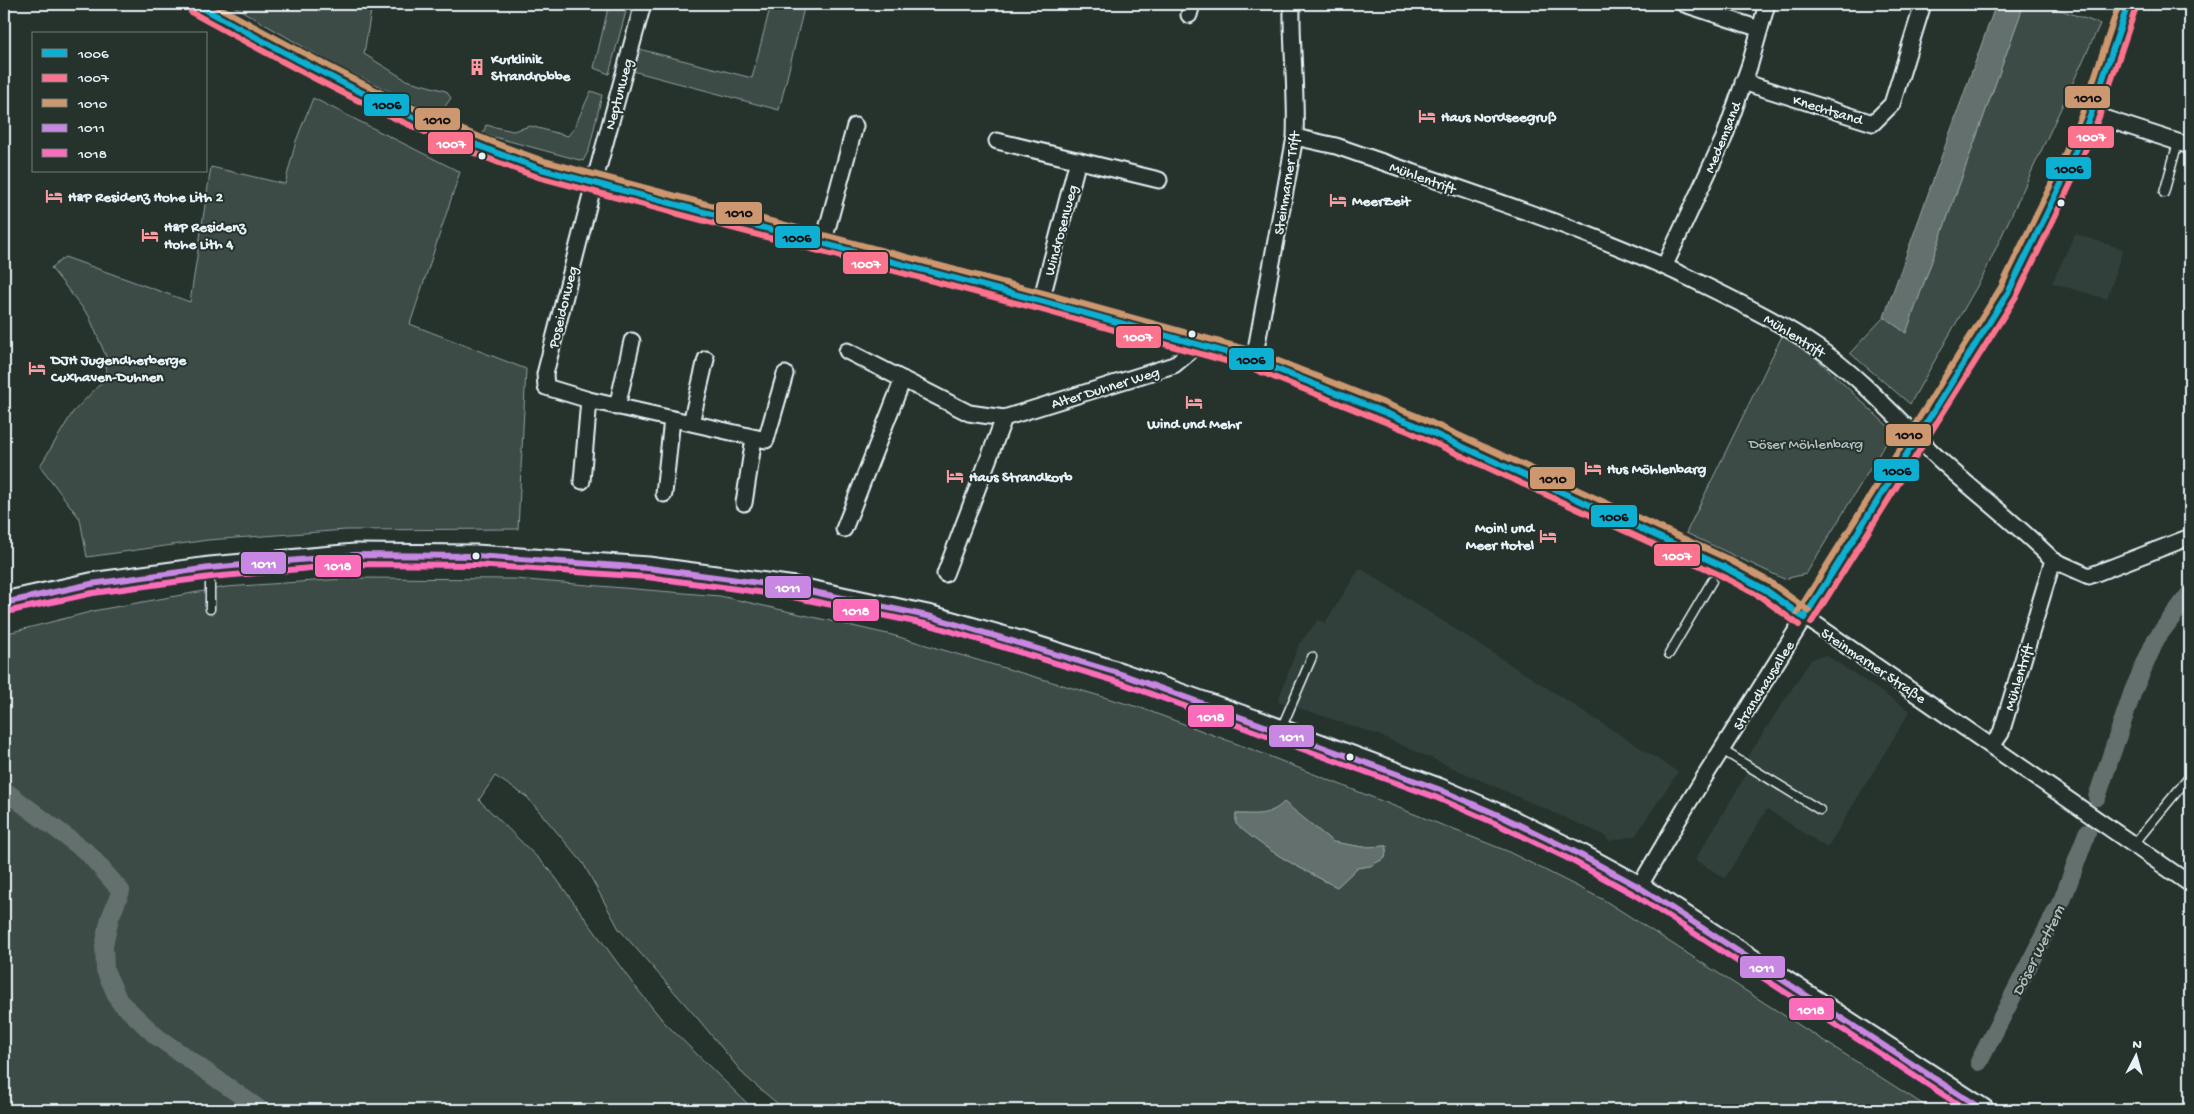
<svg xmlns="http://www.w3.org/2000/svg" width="2194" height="1114" font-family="'Gochi Hand',sans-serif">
  <rect width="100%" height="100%" fill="#26332d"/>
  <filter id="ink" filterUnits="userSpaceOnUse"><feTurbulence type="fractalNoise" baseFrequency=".02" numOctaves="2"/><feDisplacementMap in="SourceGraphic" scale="10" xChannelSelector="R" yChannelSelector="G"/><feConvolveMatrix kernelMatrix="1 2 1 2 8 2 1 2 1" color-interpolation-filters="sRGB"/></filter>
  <g filter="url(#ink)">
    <path fill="#333f3a" d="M 2075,234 L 2123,249 L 2107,299 L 2052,283 Z
      M 1360,568 L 1678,772 L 1635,836 L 1609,841 L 1604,835 L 1379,735 L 1278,701 L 1299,644 L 1318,620 L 1325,623 Z
      M 1826,655 L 1910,711 L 1827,848 L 1767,809 L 1725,878 L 1695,860 L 1749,770 L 1747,758 L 1789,693 L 1812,659 Z"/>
    <path fill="#3e4b47" stroke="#939ea0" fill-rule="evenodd" d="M 230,4 L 372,4 L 364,54 L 406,80 L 446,91 L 451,98 L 439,115 L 331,63 Z
      M 609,4 L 628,4 L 609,74 L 594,68 Z
      M 771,4 L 805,4 L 779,110 L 625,69 L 631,47 L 752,78 Z
      M 2024,4 L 2044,4 L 2100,24 L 1984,274 L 1910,404 L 1850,353 L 1884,317 L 1906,333 Z
      M 591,91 L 602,95 L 589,150 L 583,161 L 483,134 L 486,125 L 513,131 L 530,126 L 568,136 L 574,128 Z
      M 313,98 L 460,172 L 410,324 L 526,369 L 518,529 L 346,530 L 208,540 L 87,557 L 80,519 L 40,466 L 73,412 L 105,379 L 107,359 L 89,316 L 51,268 L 65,257 L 190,302 L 211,167 L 285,184 L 296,141 Z
      M 1782,336 L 1816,358 L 1893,431 L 1806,574 L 1784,579 L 1686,533 Z
      M 358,578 L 515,579 L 720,596 L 892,635 L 1141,708 L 1256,751 L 1507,851 L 1604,900 L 1924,1105 L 1920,1110 L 785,1110 L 745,1076 L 699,1020 L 619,929 L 583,863 L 527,797 L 495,776 L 479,800 L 550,870 L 630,980 L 664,1022 L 754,1110 L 275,1110 C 231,1084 189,1056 151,1022 C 143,1015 133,1007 126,999 C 118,987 110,971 109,957 C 107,933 120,910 124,887 L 91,851 L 114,891 L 98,930 L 100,972 L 122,1014 L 215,1088 L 251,1110 L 4,1110 L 4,634 L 98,610 L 226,587 ZM 1284,803 L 1333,842 L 1363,847 L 1387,846 L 1385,858 L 1370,866 L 1357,868 L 1337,887 C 1300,869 1267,851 1236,824 L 1236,814 C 1256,814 1268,817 1284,803 Z"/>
    <path fill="#636f6d" stroke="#98a3a5" d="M 1996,4 L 2024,4 L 1906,333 L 1884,317 Z
      M 1284,802 L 1333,842 L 1363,847 L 1387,846 L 1385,858 L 1370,866 L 1357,868 L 1337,887 C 1301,869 1266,851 1236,824 L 1236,814 C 1255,814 1269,817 1284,802 Z"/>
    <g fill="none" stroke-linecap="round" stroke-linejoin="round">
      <path stroke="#636f6d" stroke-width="18" d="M 4,790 L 88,853 L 121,891 L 110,918 L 104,946 L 105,970 L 119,1001 L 156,1036 L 261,1110
        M 2097,797 L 2133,691 L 2156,639 L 2190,593
        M 1979,1062 L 2063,898 L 2087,833"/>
      <g stroke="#e8f1f8" stroke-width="11">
        <path id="lane" d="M 2164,193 L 2178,142
          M 210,568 L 210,609
          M 1669,654 L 1712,581
          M 1281,729 L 1312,657
          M 1722,750 L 1820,810
          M 2133,845 L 2190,776"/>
      </g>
      <g stroke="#e8f1f8" stroke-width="19">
        <path id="street" d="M 195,4 C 308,66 417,130 541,169 L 1041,301 L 1254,360 L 1413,424 L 1722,566 L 1766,590 L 2190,884
          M 643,4 L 594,183 L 545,374 L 546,387 L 589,400 L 766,440 L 785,374
          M 1684,4 L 1760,29
          M 1189,15 L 1192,4
          M 1743,82 L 1873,123 L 1892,104 L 1923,4
          M 2091,114 L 2190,146
          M 1295,137 L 1336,146 C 1465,191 1597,231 1718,292 C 1752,309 1786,326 1818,348 C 1863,379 1900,422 1939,459 C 1976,493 2017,524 2053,560 L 2001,733 L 1992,746
          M 997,141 L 1159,180
          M 823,244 L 855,126
          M 1665,265 L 1724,138 L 1750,64 L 1767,4
          M 1041,301 L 1078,160
          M 847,351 L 969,413 L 1004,418 L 1174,365 L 1199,344
          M 1254,360 L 1295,137 C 1297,92 1291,48 1292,4
          M 617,407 L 632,341
          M 691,423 L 706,359
          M 582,481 L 589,400
          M 664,494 L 672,419
          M 744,503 L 754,438
          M 844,529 L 903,379
          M 2053,560 L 2089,576 L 2190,537
          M 945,574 L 1004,418
          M 1639,887 L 1687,805 L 2009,291 L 2067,172 L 2091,114 L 2128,4"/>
      </g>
      <g stroke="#e8f1f8" stroke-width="25">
        <path id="secondary" d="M 4,603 L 91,584 L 210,568 L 355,555 L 476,556 L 648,568 L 723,578 L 795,588 L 932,617 L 1030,645 L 1121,674 L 1255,721 L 1438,789 L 1503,817 L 1573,851 L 1639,887 L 1983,1110"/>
      </g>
      <use href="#lane" stroke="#26332d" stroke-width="8"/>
      <use href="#street" stroke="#26332d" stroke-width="15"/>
      <use href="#secondary" stroke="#26332d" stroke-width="21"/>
      <g stroke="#26332d" stroke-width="10">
        <path id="bus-1" d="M 195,4 C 308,66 419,127 541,169 L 1041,301 L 1254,360 L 1413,424 L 1722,566 L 1766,590 L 1804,618
          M 1804,618 L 2009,291 L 2067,172 L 2091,114 L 2128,4"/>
      </g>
      <g stroke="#26332d" stroke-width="10">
        <path id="bus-2" d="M 191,12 C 304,74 416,135 538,177 L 1039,309 L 1251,368 L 1410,432 L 1718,574 L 1761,597 L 1799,625
          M 1811,623 L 2017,295 L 2075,175 L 2099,117 L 2136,7"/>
      </g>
      <g stroke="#26332d" stroke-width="10">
        <path id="bus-3" d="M 213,4 C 320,63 427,121 544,161 L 1043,293 L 1256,352 L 1417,416 L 1726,558 L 1770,582 L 1809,611
          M 1797,613 L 2001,287 L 2059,168 L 2083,111 L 2119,4"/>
      </g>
      <g stroke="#26332d" stroke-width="10">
        <path id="bus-4" d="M 4,603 L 91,584 L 210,568 L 355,555 L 476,556 L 648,568 L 723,578 L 795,588 L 932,617 L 1121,674 L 1438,789 L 1503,817 L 1573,851 L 1639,887 L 1983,1110"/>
      </g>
      <g stroke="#26332d" stroke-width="10">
        <path id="bus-5" d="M 6,612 L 93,593 L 211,577 L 355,564 L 476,565 L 647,577 L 722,587 L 793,597 L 930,625 L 1118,682 L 1435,797 L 1499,825 L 1569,859 L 1635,895 L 1967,1110"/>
      </g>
      <use href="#bus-1" stroke="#0dafd3" stroke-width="6"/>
      <use href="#bus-2" stroke="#fc738d" stroke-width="6"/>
      <use href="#bus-3" stroke="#cd976f" stroke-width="6"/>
      <use href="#bus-4" stroke="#c787e3" stroke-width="6"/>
      <use href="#bus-5" stroke="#fb6dba" stroke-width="6"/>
    </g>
  </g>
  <defs>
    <g id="building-bare" transform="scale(1.35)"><path d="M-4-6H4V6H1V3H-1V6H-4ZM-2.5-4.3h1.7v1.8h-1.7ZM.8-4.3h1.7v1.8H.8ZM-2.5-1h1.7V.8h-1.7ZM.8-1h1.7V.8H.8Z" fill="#ff9aa2" stroke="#26332d" stroke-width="2.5" paint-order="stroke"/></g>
    <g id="hotel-bare" transform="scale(1.35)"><path d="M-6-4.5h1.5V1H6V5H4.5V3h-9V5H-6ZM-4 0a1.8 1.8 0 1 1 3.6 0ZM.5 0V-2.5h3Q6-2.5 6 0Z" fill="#ff9aa2" stroke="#26332d" stroke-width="2.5" paint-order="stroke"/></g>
  </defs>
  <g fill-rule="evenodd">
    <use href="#building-bare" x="477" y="67"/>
    <use href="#hotel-bare" x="1427" y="116"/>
    <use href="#hotel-bare" x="54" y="196"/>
    <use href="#hotel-bare" x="1338" y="200"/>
    <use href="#hotel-bare" x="150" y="235"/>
    <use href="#hotel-bare" x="37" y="368"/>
    <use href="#hotel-bare" x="1194" y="402"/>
    <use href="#hotel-bare" x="1593" y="468"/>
    <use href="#hotel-bare" x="955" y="476"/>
    <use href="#hotel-bare" x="1548" y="536"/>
  </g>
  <g fill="#e8f1f8" stroke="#26332d" stroke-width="2">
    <circle cx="482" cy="156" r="4.5"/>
    <circle cx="2061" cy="203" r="4.5"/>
    <circle cx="1192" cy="334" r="4.5"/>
    <circle cx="476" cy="556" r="4.5"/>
    <circle cx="1350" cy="757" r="4.5"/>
  </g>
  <g text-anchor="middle" stroke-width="4" stroke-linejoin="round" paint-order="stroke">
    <g font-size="15" font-weight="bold" fill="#e8f1f8" stroke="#26332d" text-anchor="start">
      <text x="491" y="63">Kurklinik<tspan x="491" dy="17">Strandrobbe</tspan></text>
      <text x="1441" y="121">Haus Nordseegruß</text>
      <text x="68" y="201">H&amp;P Residenz Hohe Lith 2</text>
      <text x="1352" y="205">MeerZeit</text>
      <text x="164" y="231">H&amp;P Residenz<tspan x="164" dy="17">Hohe Lith 4</tspan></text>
      <text x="51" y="364">DJH Jugendherberge<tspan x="51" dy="17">Cuxhaven-Duhnen</tspan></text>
      <text x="1194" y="428" text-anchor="middle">Wind und Mehr</text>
      <text x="1607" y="473">Hus Möhlenbarg</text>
      <text x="969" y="481">Haus Strandkorb</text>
      <text x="1534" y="532" text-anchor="end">Moin! und<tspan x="1534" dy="17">Meer Hotel</tspan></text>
    </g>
    <g font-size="15" fill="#e8f1f8" stroke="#26332d">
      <text transform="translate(618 94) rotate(-75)" y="5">Neptunweg</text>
      <text transform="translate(1828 109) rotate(17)" y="5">Knechtsand</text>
      <text transform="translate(1722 137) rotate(-68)" y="5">Medemsand</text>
      <text transform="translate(1423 177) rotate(20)" y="5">Mühlentrift</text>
      <text transform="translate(1286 183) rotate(-81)" y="5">Steinmarner Trift</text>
      <text transform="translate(1060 230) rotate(-75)" y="5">Windrosenweg</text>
      <text transform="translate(562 307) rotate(-76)" y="5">Poseidonweg</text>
      <text transform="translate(1795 335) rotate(32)" y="5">Mühlentrift</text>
      <text transform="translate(1105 387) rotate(-17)" y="5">Alter Duhner Weg</text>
      <text transform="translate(1874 665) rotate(34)" y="5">Steinmarner Straße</text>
      <text transform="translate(2018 677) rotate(-73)" y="5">Mühlentrift</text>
      <text transform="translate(1763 685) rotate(-58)" y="5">Strandhausallee</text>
    </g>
    <g font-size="15" fill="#b5bfc3" stroke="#26332d">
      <text x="1806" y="448">Döser Möhlenbarg</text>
    </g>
    <g font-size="16" font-style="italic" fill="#b3bdc0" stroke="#26332d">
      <text transform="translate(2037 950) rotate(-63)" y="6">Döser Wettern</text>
    </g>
  </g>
  <g stroke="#26332d" stroke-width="2">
    <rect x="2064" y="85" width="47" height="24" rx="5" fill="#cd976f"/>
    <rect x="363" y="93" width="47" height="24" rx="5" fill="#0dafd3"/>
    <rect x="414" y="107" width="47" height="24" rx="5" fill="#cd976f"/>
    <rect x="2067" y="125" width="48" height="24" rx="5" fill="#fc738d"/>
    <rect x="427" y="131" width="47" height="24" rx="5" fill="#fc738d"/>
    <rect x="2045" y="156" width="47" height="24" rx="5" fill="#0dafd3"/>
    <rect x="715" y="201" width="48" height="24" rx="5" fill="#cd976f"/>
    <rect x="774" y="225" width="47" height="24" rx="5" fill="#0dafd3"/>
    <rect x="842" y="251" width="47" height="24" rx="5" fill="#fc738d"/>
    <rect x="1115" y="325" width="47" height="24" rx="5" fill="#fc738d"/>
    <rect x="1228" y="347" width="47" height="24" rx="5" fill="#0dafd3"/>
    <rect x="1885" y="423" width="47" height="24" rx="5" fill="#cd976f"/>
    <rect x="1873" y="458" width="47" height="24" rx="5" fill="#0dafd3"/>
    <rect x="1529" y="466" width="47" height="24" rx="5" fill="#cd976f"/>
    <rect x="1590" y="504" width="48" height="24" rx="5" fill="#0dafd3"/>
    <rect x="1653" y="543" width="48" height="24" rx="5" fill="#fc738d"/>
    <rect x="240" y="551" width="47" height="24" rx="5" fill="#c787e3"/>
    <rect x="314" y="554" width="48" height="24" rx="5" fill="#fb6dba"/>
    <rect x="764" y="575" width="48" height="24" rx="5" fill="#c787e3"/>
    <rect x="832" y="598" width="48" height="24" rx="5" fill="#fb6dba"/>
    <rect x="1187" y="704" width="48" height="24" rx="5" fill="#fb6dba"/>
    <rect x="1268" y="724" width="47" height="24" rx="5" fill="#c787e3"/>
    <rect x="1739" y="955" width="47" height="24" rx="5" fill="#c787e3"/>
    <rect x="1788" y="997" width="47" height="24" rx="5" fill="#fb6dba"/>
  </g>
  <g font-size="14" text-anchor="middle" font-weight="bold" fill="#fff">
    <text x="2091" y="141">1007</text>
    <text x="451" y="148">1007</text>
    <text x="866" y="268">1007</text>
    <text x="1138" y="341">1007</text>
    <text x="1677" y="560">1007</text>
    <text x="264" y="568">1011</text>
    <text x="338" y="570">1018</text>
    <text x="788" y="592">1011</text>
    <text x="856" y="615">1018</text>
    <text x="1211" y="721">1018</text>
    <text x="1292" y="741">1011</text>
    <text x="1762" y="972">1011</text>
    <text x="1811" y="1014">1018</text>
  </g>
  <g font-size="14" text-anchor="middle" font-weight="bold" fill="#111">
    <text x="2088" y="102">1010</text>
    <text x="387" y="109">1006</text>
    <text x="437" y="124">1010</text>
    <text x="2069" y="173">1006</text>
    <text x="739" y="217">1010</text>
    <text x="797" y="242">1006</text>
    <text x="1251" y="364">1006</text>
    <text x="1909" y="439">1010</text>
    <text x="1897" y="475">1006</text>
    <text x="1553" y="483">1010</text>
    <text x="1614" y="521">1006</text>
  </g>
  <rect width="2194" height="1114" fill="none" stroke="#26332d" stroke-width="20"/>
  <rect x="10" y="10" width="2174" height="1094" fill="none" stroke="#e8f1f8" stroke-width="2" filter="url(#ink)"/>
  <rect x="32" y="32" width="175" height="140" fill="#26332d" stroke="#747f7e"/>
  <rect x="42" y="49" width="25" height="8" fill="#0dafd3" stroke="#747f7e"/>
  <text x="78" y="58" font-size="15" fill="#e8f1f8">1006</text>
  <rect x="42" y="74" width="25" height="8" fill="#fc738d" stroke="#747f7e"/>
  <text x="78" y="82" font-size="15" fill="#e8f1f8">1007</text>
  <rect x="42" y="99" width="25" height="8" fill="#cd976f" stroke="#747f7e"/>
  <text x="78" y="108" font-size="15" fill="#e8f1f8">1010</text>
  <rect x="42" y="124" width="25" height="8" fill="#c787e3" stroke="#747f7e"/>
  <text x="78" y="132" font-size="15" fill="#e8f1f8">1011</text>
  <rect x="42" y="149" width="25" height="8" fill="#fb6dba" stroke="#747f7e"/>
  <text x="78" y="158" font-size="15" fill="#e8f1f8">1018</text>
  <g transform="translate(2136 1056) rotate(6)" stroke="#26332d" stroke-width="4" paint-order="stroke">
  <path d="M0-4L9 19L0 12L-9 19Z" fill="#e8f1f8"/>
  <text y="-8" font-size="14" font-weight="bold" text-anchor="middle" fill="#e8f1f8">N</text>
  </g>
</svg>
